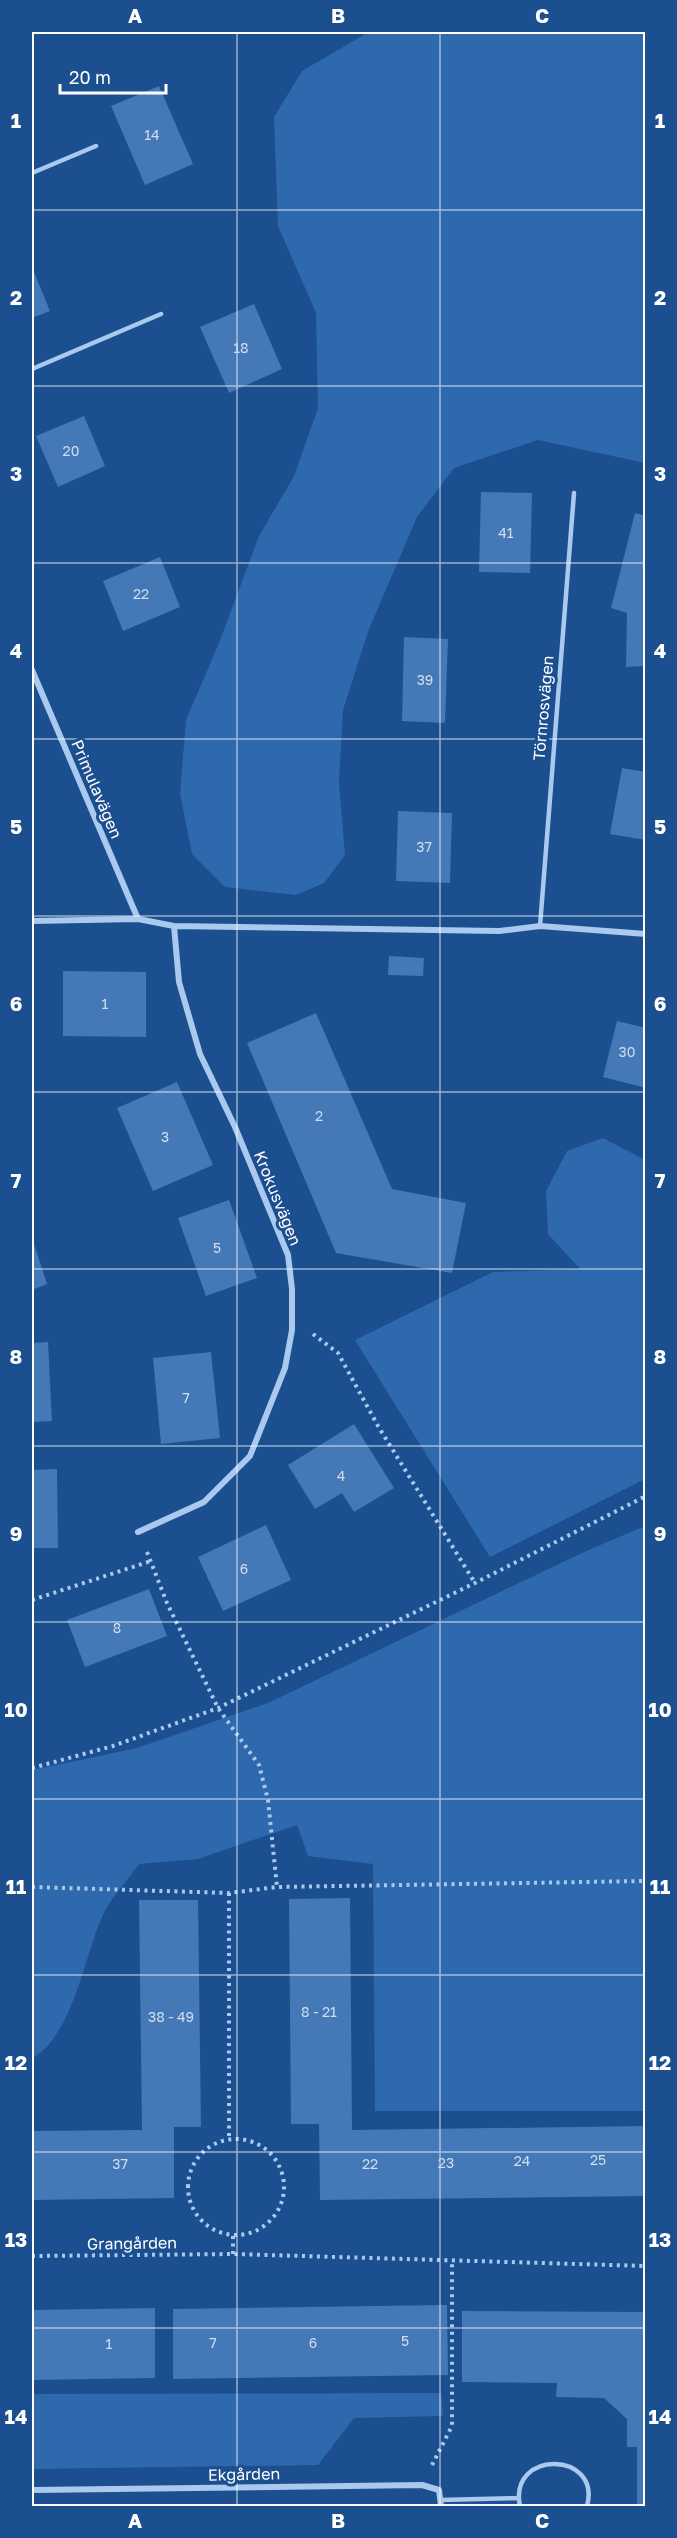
<svg xmlns="http://www.w3.org/2000/svg" width="677" height="2538" font-family="'Golos Text',sans-serif">
  <rect width="100%" height="100%" fill="#1b4f8f"/>
  <path fill="#2e69ad" d="M 369,32 L 645,32 L 645,463 L 538,440 L 454,468 L 417,517 L 369,629 L 343,710 L 339,782 L 345,855 L 324,883 L 296,895 L 225,887 L 192,854 L 180,794 L 186,720 L 219,643 L 259,536 L 294,476 L 318,408 L 316,313 L 278,226 L 274,117 L 302,71 Z
    M 603,1138 L 645,1160 L 645,1479 L 490,1557 L 355,1340 L 493,1272 L 580,1269 L 548,1234 L 546,1191 L 567,1151 Z
    M 645,1526 L 645,2111 L 375,2111 L 373,1864 L 308,1856 L 297,1825 L 198,1859 L 139,1864 C 128,1880 112,1896 104,1913 C 83,1957 75,2032 32,2059 L 32,1770 L 137,1748 L 268,1703 L 584,1552 Z
    M 441,2393 L 443,2416 L 354,2418 L 318,2465 L 32,2469 L 32,2394 Z"/>
  <path fill="#4478b7" d="M 159,86 L 193,164 L 145,185 L 111,106 Z
    M 32,267 L 50,311 L 32,318 Z
    M 254,304 L 282,369 L 229,393 L 200,327 Z
    M 84,416 L 105,466 L 58,487 L 36,436 Z
    M 481,492 L 532,493 L 530,573 L 479,572 Z
    M 635,513 L 646,516 L 646,666 L 626,667 L 627,613 L 611,608 Z
    M 160,557 L 180,607 L 123,631 L 103,581 Z
    M 404,637 L 448,639 L 445,723 L 402,721 Z
    M 622,768 L 646,772 L 646,840 L 610,834 Z
    M 398,811 L 452,813 L 450,883 L 396,881 Z
    M 389,956 L 424,958 L 423,976 L 388,975 Z
    M 63,971 L 146,972 L 146,1037 L 63,1036 Z
    M 316,1013 L 392,1189 L 466,1203 L 452,1273 L 336,1253 L 247,1043 Z
    M 617,1021 L 646,1028 L 646,1088 L 603,1077 Z
    M 177,1082 L 213,1165 L 153,1191 L 117,1108 Z
    M 229,1200 L 257,1278 L 206,1296 L 178,1218 Z
    M 32,1238 L 47,1284 L 32,1290 Z
    M 48,1342 L 52,1421 L 32,1422 L 32,1343 Z
    M 211,1352 L 220,1438 L 161,1444 L 153,1358 Z
    M 354,1424 L 394,1488 L 354,1512 L 342,1493 L 315,1509 L 288,1465 Z
    M 57,1469 L 58,1548 L 32,1548 L 32,1470 Z
    M 266,1525 L 291,1580 L 223,1611 L 198,1557 Z
    M 149,1589 L 167,1636 L 85,1667 L 67,1620 Z
    M 350,1898 L 352,2130 L 646,2126 L 646,2196 L 320,2200 L 319,2124 L 291,2124 L 289,1899 Z
    M 139,1900 L 198,1900 L 201,2127 L 174,2127 L 174,2198 L 32,2200 L 32,2131 L 142,2130 Z
    M 447,2305 L 448,2375 L 173,2379 L 173,2309 Z
    M 155,2308 L 155,2378 L 32,2380 L 32,2310 Z
    M 462,2311 L 644,2312 L 646,2506 L 637,2506 L 637,2447 L 627,2447 L 627,2419 L 604,2398 L 556,2397 L 557,2383 L 462,2382 Z"/>
  <g fill="none" stroke-linecap="round" stroke-linejoin="round">
    <path stroke="#a9c9ee" stroke-width="4" stroke-dasharray="3 4.5" stroke-linecap="butt" d="M 313,1334 L 338,1353 L 378,1426 L 475,1583
      M 147,1552 L 167,1603 L 218,1708 L 259,1765 L 268,1800 L 277,1887
      M 32,1600 L 151,1561
      M 32,1768 L 113,1746 L 218,1708 L 475,1583 L 646,1496
      M 32,1887 L 229,1893 L 277,1887 L 646,1881
      M 229,1893 L 229,2139
      M188 2187a48 48 0 1 1 96 0a48 48 0 1 1-96 0Z
      M 233,2254 L 233,2234
      M 32,2256 L 233,2254 L 646,2266
      M 432,2465 L 452,2426 L 452,2260"/>
    <path stroke="#a9c9ee" stroke-width="4.5" d="M 32,173 L 96,146
      M 32,369 L 161,314
      M 540,926 L 574,493
      M 440,2500 L 518,2498
      M 520,2506 C 508,2449 602,2451 587,2506"/>
    <path stroke="#a9c9ee" stroke-width="6" d="M 32,670 L 138,919
      M 32,921 L 138,919 L 174,926 L 499,931 L 540,926 L 646,934
      M 138,1532 L 204,1502 L 250,1456 L 285,1368 L 292,1330 L 292,1289 L 288,1255 L 235,1127 L 200,1054 L 179,982 L 174,926
      M 32,2490 L 422,2485 L 439,2490 L 441,2506"/>
  </g>
  <path fill="none" stroke="#fff" stroke-width="1.5" stroke-opacity="0.55" d="M 237,32 L 237,2506M 440,32 L 440,2506M 32,210 L 646,210M 32,386 L 646,386M 32,563 L 646,563M 32,739 L 646,739M 32,916 L 646,916M 32,1092 L 646,1092M 32,1269 L 646,1269M 32,1446 L 646,1446M 32,1622 L 646,1622M 32,1799 L 646,1799M 32,1975 L 646,1975M 32,2152 L 646,2152M 32,2328 L 646,2328"/>
  <g text-anchor="middle" stroke-width="6" stroke-linejoin="round" paint-order="stroke">
    <g font-size="14" fill="#d0dded">
      <text x="152" y="140">14</text>
      <text x="241" y="353">18</text>
      <text x="71" y="456">20</text>
      <text x="506" y="538">41</text>
      <text x="141" y="599">22</text>
      <text x="425" y="685">39</text>
      <text x="424" y="852">37</text>
      <text x="105" y="1009">1</text>
      <text x="627" y="1057">30</text>
      <text x="319" y="1121">2</text>
      <text x="165" y="1142">3</text>
      <text x="217" y="1253">5</text>
      <text x="186" y="1403">7</text>
      <text x="341" y="1481">4</text>
      <text x="244" y="1574">6</text>
      <text x="117" y="1633">8</text>
      <text x="319" y="2017">8 - 21</text>
      <text x="171" y="2022">38 - 49</text>
      <text x="598" y="2165">25</text>
      <text x="522" y="2166">24</text>
      <text x="446" y="2168">23</text>
      <text x="120" y="2169">37</text>
      <text x="370" y="2169">22</text>
      <text x="405" y="2346">5</text>
      <text x="213" y="2348">7</text>
      <text x="313" y="2348">6</text>
      <text x="109" y="2349">1</text>
    </g>
    <g font-size="16" fill="#fff" stroke="#1b4f8f">
      <text transform="translate(543 708) rotate(-85)" y="6">Törnrosvägen</text>
      <text transform="translate(97 789) rotate(67)" y="6">Primulavägen</text>
      <text transform="translate(278 1198) rotate(68)" y="6">Krokusvägen</text>
      <text transform="translate(132 2243) rotate(-1)" y="6">Grangården</text>
      <text transform="translate(244 2474) rotate(-1)" y="6">Ekgården</text>
    </g>
  </g>
  <rect width="677" height="2538" fill="none" stroke="#1b4f8f" stroke-width="66"/>
  <path d="M60 84v9h106v-9" fill="none" stroke="#ffffff" stroke-width="3"/>
  <text x="69" y="84" font-size="18" fill="#ffffff" stroke="#1b4f8f" stroke-width="4.5" paint-order="stroke">20 m</text>
  <rect x="33" y="33" width="611" height="2472" fill="none" stroke="#fff" stroke-width="2"/>
  <g font-size="20" text-anchor="middle" font-weight="bold" fill="#fff">
    <text x="135" y="23">A</text>
    <text x="338" y="23">B</text>
    <text x="542" y="23">C</text>
    <text x="16" y="128">1</text>
    <text x="660" y="128">1</text>
    <text x="16" y="305">2</text>
    <text x="660" y="305">2</text>
    <text x="16" y="481">3</text>
    <text x="660" y="481">3</text>
    <text x="16" y="658">4</text>
    <text x="660" y="658">4</text>
    <text x="16" y="834">5</text>
    <text x="660" y="834">5</text>
    <text x="16" y="1011">6</text>
    <text x="660" y="1011">6</text>
    <text x="16" y="1188">7</text>
    <text x="660" y="1188">7</text>
    <text x="16" y="1364">8</text>
    <text x="660" y="1364">8</text>
    <text x="16" y="1541">9</text>
    <text x="660" y="1541">9</text>
    <text x="16" y="1717">10</text>
    <text x="660" y="1717">10</text>
    <text x="16" y="1894">11</text>
    <text x="660" y="1894">11</text>
    <text x="16" y="2070">12</text>
    <text x="660" y="2070">12</text>
    <text x="16" y="2247">13</text>
    <text x="660" y="2247">13</text>
    <text x="16" y="2424">14</text>
    <text x="660" y="2424">14</text>
    <text x="135" y="2528">A</text>
    <text x="338" y="2528">B</text>
    <text x="542" y="2528">C</text>
  </g>
</svg>
